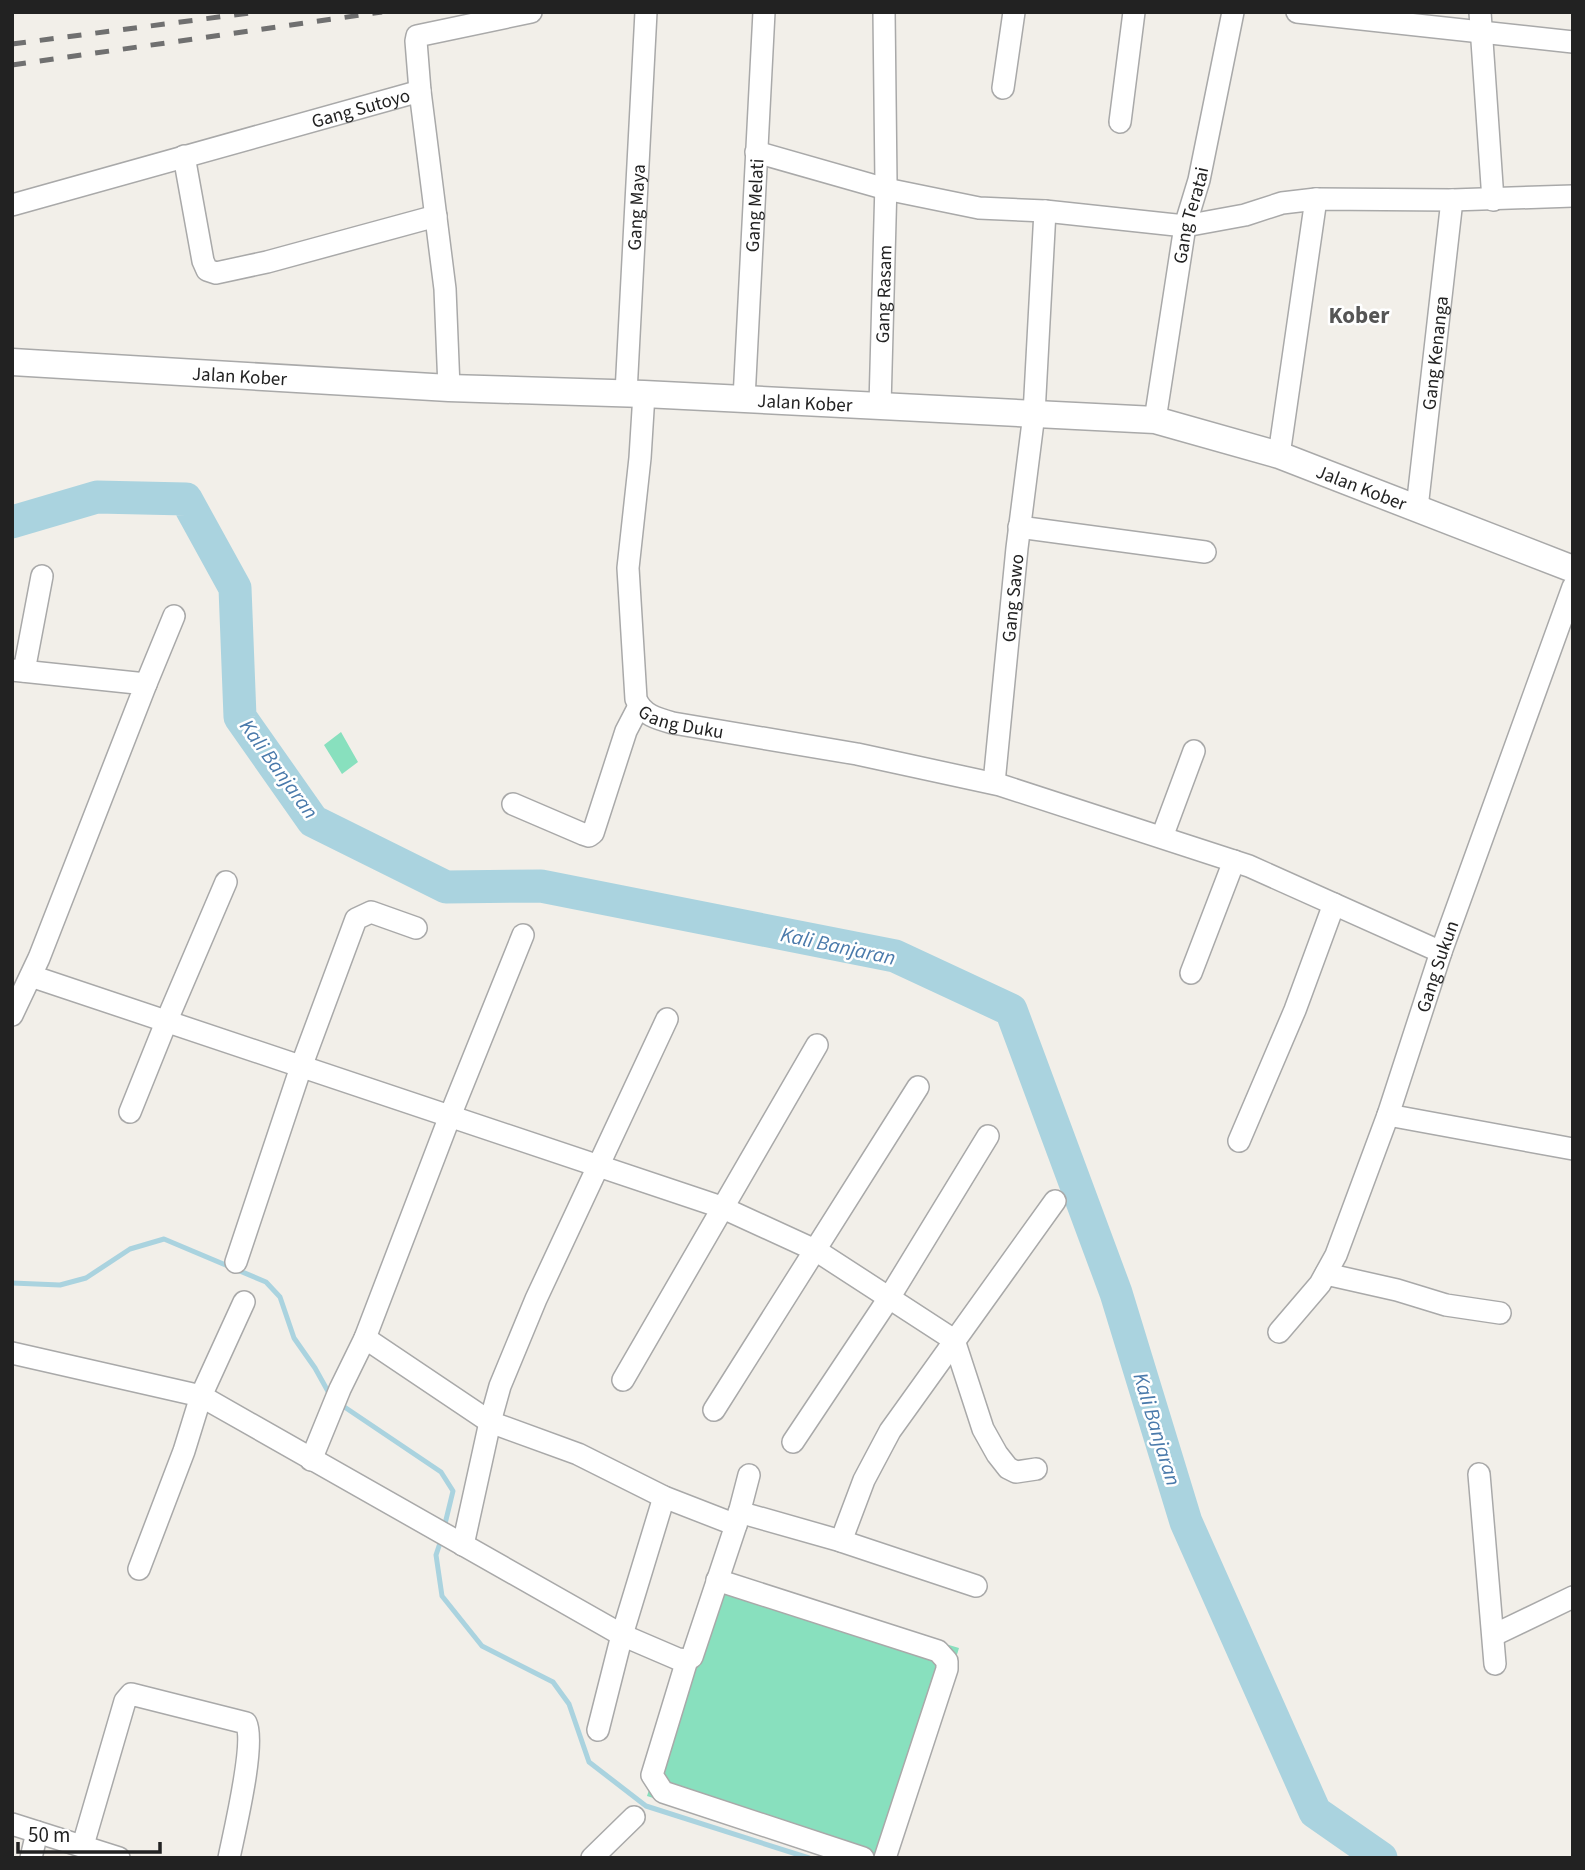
<svg xmlns="http://www.w3.org/2000/svg" width="1585" height="1870" font-family="'Source Sans 3',sans-serif">
  <rect width="100%" height="100%" fill="#f2efe9"/>
  <path fill="#88e0be" d="M 341,732 L 358,762 L 342,774 L 324,745 Z
    M 722,1573 L 821,1607 L 959,1648 L 895,1858 L 839,1858 L 647,1796 Z"/>
  <g fill="none" stroke-linecap="round" stroke-linejoin="round">
    <path stroke="#aad3df" stroke-width="5" d="M 12,1283 L 60,1285 L 86,1278 L 130,1249 L 164,1239 L 266,1282 L 280,1297 L 294,1338 L 315,1368 L 330,1395
      M 340,1404 L 441,1472 L 453,1491 L 444,1528
      M 442,1537 L 436,1555 L 442,1596 L 482,1646 L 553,1682 L 569,1704 L 589,1762 L 646,1806 L 809,1858"/>
    <path stroke="#aad3df" stroke-width="33" d="M 12,522 L 97,497 L 186,499 L 235,588 L 240,717 L 313,821 L 446,887 L 541,886 L 895,956 L 1011,1010 L 1116,1293 L 1186,1522 L 1315,1812 L 1381,1858"/>
    <g stroke="#a9a9a9" stroke-width="24">
      <g id="minor">
        <path d="M 1297,12 L 1573,42"/>
        <path d="M 1480,12 L 1493,200"/>
        <path d="M 1003,88 L 1014,12"/>
        <path d="M 420,91 L 416,41 L 417,36 L 531,12"/>
        <path d="M 1120,122 L 1134,12"/>
        <path d="M 756,152 L 886,189 L 979,208 L 1045,211 L 1185,226 L 1245,215 L 1282,203 L 1316,199 L 1452,200 L 1573,196"/>
        <path d="M 184,156 L 203,261 L 207,270 L 216,273 L 267,262 L 436,216"/>
        <path id="s1" d="M 12,205 L 420,91 L 445,289 L 449,388"/>
        <path id="s2" d="M 626,393 L 646,12"/>
        <path id="s3" d="M 644,394 L 640,458 L 628,568 L 636,699 C 642,715 658,719 673,723 L 857,754 L 1000,785 L 1249,866 L 1441,952"/>
        <path id="s4" d="M 744,399 L 764,12"/>
        <path id="s5" d="M 880,406 L 886,183 L 884,12"/>
        <path id="s6" d="M 1155,420 L 1185,226 L 1199,180 L 1233,12"/>
        <path d="M 1279,455 L 1316,199"/>
        <path id="s7" d="M 1417,508 L 1452,200"/>
        <path d="M 1019,527 L 1205,552"/>
        <path d="M 12,670 L 146,684 L 39,958 L 12,1015"/>
        <path d="M 24,671 L 42,576"/>
        <path d="M 146,684 L 174,616"/>
        <path id="s8" d="M 994,783 L 1017,548 L 1034,414 L 1045,211"/>
        <path d="M 513,804 L 583,834 L 589,836 L 593,833 L 626,731 L 639,706"/>
        <path d="M 1162,837 L 1194,751"/>
        <path d="M 1191,973 L 1234,861"/>
        <path d="M 31,976 L 721,1207 L 817,1251 L 954,1340 L 983,1429 L 997,1454 L 1008,1468 L 1016,1472 L 1036,1469"/>
        <path d="M 130,1112 L 167,1020 L 226,882"/>
        <path d="M 1388,1115 L 1573,1149"/>
        <path d="M 1239,1141 L 1295,1010 L 1334,904"/>
        <path d="M 236,1262 L 301,1067 L 356,919 L 371,912 L 416,928"/>
        <path d="M 1326,1274 L 1397,1290 L 1446,1305 L 1500,1313"/>
        <path id="s9" d="M 1279,1332 L 1320,1284 L 1336,1255 L 1388,1115 L 1441,952 L 1573,587"/>
        <path d="M 365,1338 L 490,1422 L 578,1454 L 664,1497 L 736,1525 L 749,1475"/>
        <path d="M 12,1353 L 201,1396 L 622,1635 L 678,1659 L 687,1660 L 692,1657 L 736,1525"/>
        <path d="M 623,1380 L 817,1045"/>
        <path d="M 714,1410 L 918,1087"/>
        <path d="M 793,1442 L 889,1298 L 988,1136"/>
        <path d="M 311,1460 L 340,1389 L 365,1338 L 450,1116 L 523,935"/>
        <path d="M 1479,1474 L 1495,1664"/>
        <path d="M 739,1512 L 841,1541 L 976,1586"/>
        <path d="M 841,1541 L 864,1480 L 890,1431 L 1055,1201"/>
        <path d="M 463,1545 L 490,1422 L 500,1386 L 536,1299 L 667,1019"/>
        <path d="M 139,1569 L 184,1451 L 201,1396 L 244,1302"/>
        <path d="M 717,1580 L 938,1651 L 947,1661 L 947,1669 L 885,1858"/>
        <path d="M 1494,1635 L 1573,1597"/>
        <path d="M 687,1660 L 652,1775 L 663,1792 L 863,1858"/>
        <path d="M 598,1730 L 622,1635 L 664,1497"/>
        <path d="M 12,1824 L 119,1858"/>
        <path d="M 83,1845 L 125,1701 L 131,1694 L 246,1723 C 256,1743 234,1833 229,1858"/>
        <path d="M 31,1858 L 37,1832"/>
        <path d="M 592,1858 L 634,1817"/>
      </g>
    </g>
    <g stroke="#a9a9a9" stroke-width="29">
      <g id="tertiary">
        <path id="s10" d="M 12,362 L 449,388 L 644,394 L 1155,420 L 1279,455 L 1573,569"/>
      </g>
    </g>
    <use href="#minor" stroke="#fff" stroke-width="21"/>
    <use href="#tertiary" stroke="#fff" stroke-width="26"/>
    <path stroke="#707070" stroke-width="5" stroke-dasharray="14 14" stroke-linecap="butt" d="M 12,44 L 257,12
      M 12,65 L 382,12"/>
  </g>
  <g text-anchor="middle" stroke-width="5" stroke-linejoin="round" paint-order="stroke">
    <g font-size="19" fill="#222" stroke="#fff">
      <text dy="7" stroke="none"><textPath href="#s1" startOffset="362">Gang Sutoyo</textPath></text>
      <text dy="7" stroke="none"><textPath href="#s4" startOffset="194">Gang Melati</textPath></text>
      <text dy="7" stroke="none"><textPath href="#s2" startOffset="186">Gang Maya</textPath></text>
      <text dy="7" stroke="none"><textPath href="#s6" startOffset="208">Gang Teratai</textPath></text>
      <text dy="7" stroke="none"><textPath href="#s5" startOffset="112">Gang Rasam</textPath></text>
      <text dy="7" stroke="none"><textPath href="#s7" startOffset="156">Gang Kenanga</textPath></text>
      <text dy="7" stroke="none"><textPath href="#s10" startOffset="228">Jalan Kober</textPath></text>
      <text dy="7" stroke="none"><textPath href="#s10" startOffset="794">Jalan Kober</textPath></text>
      <text dy="7" stroke="none"><textPath href="#s10" startOffset="1362">Jalan Kober</textPath></text>
      <text dy="7" stroke="none"><textPath href="#s8" startOffset="186">Gang Sawo</textPath></text>
      <text dy="7" stroke="none"><textPath href="#s3" startOffset="360">Gang Duku</textPath></text>
      <text dy="7" stroke="none"><textPath href="#s9" startOffset="402">Gang Sukun</textPath></text>
    </g>
    <g font-size="21" font-style="italic" fill="#4a7aab" stroke="#fff">
      <text transform="translate(279 769) rotate(54)" y="7">Kali Banjaran</text>
      <text transform="translate(838 946) rotate(12)" y="7">Kali Banjaran</text>
      <text transform="translate(1157 1429) rotate(73)" y="7">Kali Banjaran</text>
    </g>
    <g font-size="23" font-weight="bold" fill="#555" stroke="#fff">
      <text x="1359" y="323">Kober</text>
    </g>
  </g>
  <rect width="1585" height="1870" fill="none" stroke="#222222" stroke-width="28"/>
  <path d="M18 1842v10h142v-10" fill="none" stroke="#222222" stroke-width="3.5"/>
  <text x="28" y="1842" font-size="21" fill="#222222" stroke="#ffffff" stroke-width="5" paint-order="stroke">50 m</text>
</svg>
